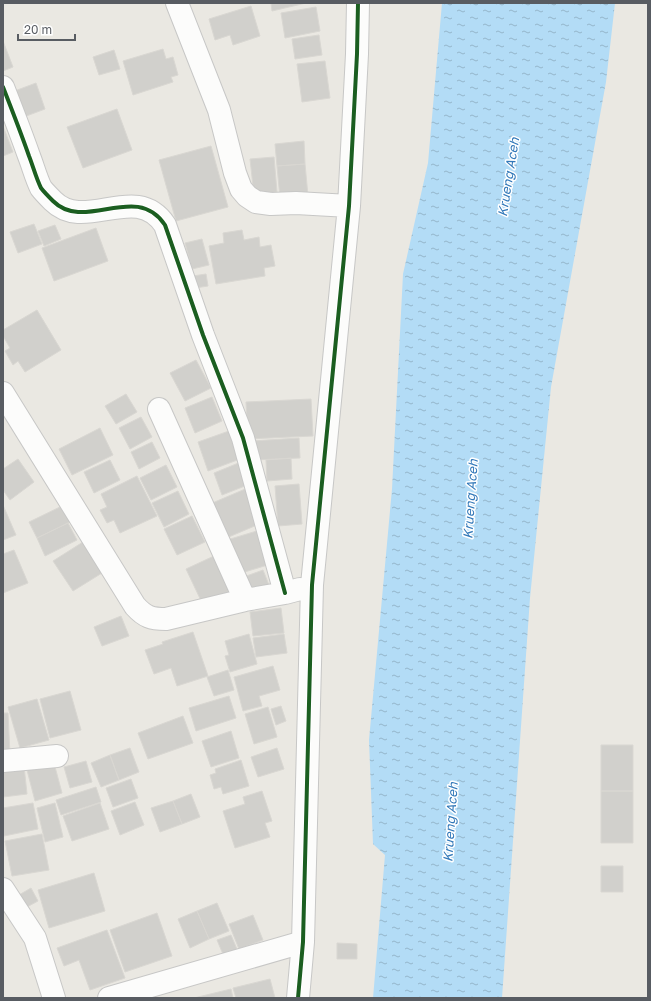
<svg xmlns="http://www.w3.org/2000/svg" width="651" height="1001" font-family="'Golos Text',sans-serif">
  <defs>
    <pattern id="water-ripples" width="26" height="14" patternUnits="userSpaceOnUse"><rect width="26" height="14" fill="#b3dcf6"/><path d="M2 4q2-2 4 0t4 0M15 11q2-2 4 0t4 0" fill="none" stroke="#94b6cb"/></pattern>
  </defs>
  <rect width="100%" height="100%" fill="#eae8e2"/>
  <path fill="url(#water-ripples)" d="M 442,3 L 615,3 L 606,82 L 551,387 L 530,598 L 502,998 L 373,998 L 385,855 L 373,844 L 369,740 L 392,489 L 403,274 L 428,163 Z"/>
  <path fill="#d1d0cc" stroke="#d9d7d2" d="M 271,3 L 306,3 L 272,11 Z
    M 251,6 L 260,36 L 233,45 L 230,35 L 215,40 L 209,19 Z
    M 316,7 L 320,31 L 285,38 L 281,13 Z
    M 319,35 L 322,55 L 295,59 L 292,39 Z
    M 3,41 L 13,67 L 3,71 Z
    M 163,49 L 166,59 L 173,57 L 178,75 L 171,77 L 173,82 L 133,95 L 123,61 Z
    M 114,50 L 120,69 L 99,75 L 93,57 Z
    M 325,61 L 330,98 L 302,102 L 297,64 Z
    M 36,83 L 45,109 L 21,118 L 12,92 Z
    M 117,109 L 132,150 L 83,168 L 67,127 Z
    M 3,126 L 13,152 L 3,156 Z
    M 304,141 L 305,164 L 277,166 L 275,144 Z
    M 211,146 L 228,207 L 176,221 L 159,160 Z
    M 274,157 L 277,192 L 254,195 L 250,159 Z
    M 305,164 L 308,196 L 280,198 L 277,166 Z
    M 34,224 L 42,244 L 18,253 L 10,232 Z
    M 55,225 L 61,239 L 44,246 L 38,231 Z
    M 96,228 L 108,261 L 54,281 L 42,248 Z
    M 242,230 L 244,240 L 259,237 L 260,247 L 271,245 L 275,266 L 264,268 L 265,276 L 216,284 L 209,246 L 224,243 L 223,233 Z
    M 202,239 L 209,265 L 192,269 L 185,243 Z
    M 206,274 L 208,286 L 195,288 L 193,276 Z
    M 37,310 L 61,350 L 25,372 L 18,361 L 13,365 L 5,351 L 10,348 L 3,336 L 3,330 Z
    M 196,360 L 211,388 L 185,401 L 170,373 Z
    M 126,394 L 137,412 L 116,424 L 105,406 Z
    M 212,397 L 222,421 L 195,433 L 185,408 Z
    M 311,399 L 313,436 L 248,439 L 246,402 Z
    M 141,417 L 152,437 L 130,449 L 119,428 Z
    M 100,428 L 113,455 L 72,475 L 59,449 Z
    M 229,431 L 240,459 L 208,471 L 198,442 Z
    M 299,438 L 300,458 L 253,460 L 252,441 Z
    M 152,442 L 160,458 L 139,469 L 131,452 Z
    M 291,458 L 292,479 L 267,481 L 266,460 Z
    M 18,459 L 34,482 L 10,500 L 3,490 L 3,469 Z
    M 110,460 L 120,480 L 94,493 L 84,472 Z
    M 241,462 L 250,484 L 222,495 L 214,473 Z
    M 166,465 L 177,487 L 151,500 L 140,478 Z
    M 137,476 L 157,516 L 120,533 L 114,520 L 107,523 L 100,510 L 107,507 L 101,494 Z
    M 299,484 L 302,524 L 278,526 L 275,486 Z
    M 250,487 L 264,522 L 224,539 L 210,504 Z
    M 178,491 L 189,514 L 164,527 L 152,503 Z
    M 3,505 L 16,535 L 3,540 Z
    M 64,505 L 72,521 L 37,538 L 29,522 Z
    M 192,516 L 205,542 L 177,555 L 164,529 Z
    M 68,523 L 77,540 L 45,556 L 37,538 Z
    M 260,530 L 271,564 L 238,574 L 227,540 Z
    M 83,542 L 102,573 L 73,591 L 53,561 Z
    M 14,550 L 28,583 L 3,593 L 3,554 Z
    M 214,556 L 232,593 L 204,607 L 186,569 Z
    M 263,570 L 269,585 L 247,593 L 241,578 Z
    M 281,608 L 284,633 L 253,636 L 250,612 Z
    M 121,616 L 129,636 L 102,646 L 94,627 Z
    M 193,632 L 208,676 L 177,686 L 171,668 L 154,674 L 145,650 L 163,644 L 162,642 Z
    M 249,634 L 257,664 L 230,672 L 225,656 L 229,655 L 225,641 Z
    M 284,634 L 287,653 L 256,657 L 253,638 Z
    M 273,666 L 280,690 L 259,696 L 262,706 L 243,711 L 234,677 Z
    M 228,670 L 234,690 L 214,696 L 207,677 Z
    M 70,691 L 81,730 L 50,738 L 40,699 Z
    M 229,696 L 236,718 L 196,731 L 189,708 Z
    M 37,699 L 49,740 L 20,748 L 8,707 Z
    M 281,706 L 286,721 L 276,725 L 271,709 Z
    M 268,707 L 277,737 L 254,744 L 245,714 Z
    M 3,713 L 8,713 L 10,755 L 3,755 Z
    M 183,716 L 193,743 L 148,759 L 138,733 Z
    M 231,731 L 239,758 L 211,767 L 202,741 Z
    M 601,745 L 633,745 L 633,791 L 601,791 Z
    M 130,748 L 139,772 L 119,780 L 110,755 Z
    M 277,748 L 284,769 L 258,777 L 251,757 Z
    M 110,755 L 119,780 L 101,787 L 91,763 Z
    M 241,760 L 249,786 L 223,794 L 221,787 L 214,789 L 210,775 L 216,773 L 215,769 Z
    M 86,761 L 92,782 L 70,788 L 64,767 Z
    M 54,763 L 62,793 L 35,801 L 27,770 Z
    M 3,765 L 24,766 L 27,794 L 3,797 Z
    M 131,779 L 138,798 L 113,807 L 106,788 Z
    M 96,787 L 101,802 L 61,815 L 56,800 Z
    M 262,791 L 272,821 L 265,823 L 270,837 L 235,848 L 223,811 L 245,804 L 243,797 Z
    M 601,791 L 633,791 L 633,843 L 601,843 Z
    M 191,794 L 200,817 L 182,824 L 173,801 Z
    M 173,801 L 182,824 L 160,832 L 151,808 Z
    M 135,802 L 144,825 L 120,835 L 111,811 Z
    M 33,803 L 38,829 L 4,836 L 3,828 L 3,808 Z
    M 55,803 L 63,837 L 45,842 L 37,808 Z
    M 100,803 L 109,829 L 72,841 L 63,816 Z
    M 42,834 L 49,870 L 12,876 L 5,841 Z
    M 601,866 L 623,866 L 623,892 L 601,892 Z
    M 94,873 L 105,911 L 49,928 L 38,890 Z
    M 31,888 L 38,901 L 25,908 L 19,895 Z
    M 217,903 L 229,931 L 209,939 L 197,911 Z
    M 197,911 L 209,939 L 190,948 L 178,919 Z
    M 157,913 L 172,956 L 125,972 L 110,930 Z
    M 253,915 L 263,940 L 239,949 L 229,924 Z
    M 107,930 L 125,978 L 90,990 L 79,960 L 64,966 L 57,948 Z
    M 231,935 L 239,954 L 225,959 L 217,940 Z
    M 337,943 L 357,944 L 357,959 L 337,959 Z
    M 270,979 L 275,998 L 236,998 L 233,988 Z
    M 231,989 L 233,998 L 194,998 Z"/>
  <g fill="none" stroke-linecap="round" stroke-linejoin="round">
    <g stroke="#c7c7c6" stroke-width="24">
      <path id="minor" d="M 177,3 L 219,110 L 235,173 L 241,189 L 247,196 L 256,202 L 271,204 L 296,203 L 349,206
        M 3,87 C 12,110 21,133 29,156 C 33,166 36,178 41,188 C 44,192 49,197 53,201 C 85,233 136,181 165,225 L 203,335 L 243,438 L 285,593
        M 3,393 L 135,606 C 145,617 151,619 166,619 L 245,600 L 285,593 L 300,589
        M 159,409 L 245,600
        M 3,761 L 57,756
        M 3,889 L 35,938 L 54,998
        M 109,998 L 303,942
        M 298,998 L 303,942 L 312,585 L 349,206 L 357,54 L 358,3"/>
    </g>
    <use href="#minor" stroke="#fcfcfb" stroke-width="22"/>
    <g stroke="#fff" stroke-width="6">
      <path id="cycleway" d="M 3,87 C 12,110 21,133 29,156 C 33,166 36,178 41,188 C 44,192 49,197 53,201 C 85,233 136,181 165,225 L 203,335 L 243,438 L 285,593
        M 298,998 L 303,942 L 312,585 L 349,206 L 357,54 L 358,3"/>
    </g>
    <use href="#cycleway" stroke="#1b5e20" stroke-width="4"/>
  </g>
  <g text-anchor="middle" stroke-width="3" stroke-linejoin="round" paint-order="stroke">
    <g font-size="13" font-style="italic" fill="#3178b9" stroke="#fff">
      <text transform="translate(508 177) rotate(-81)" y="5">Krueng Aceh</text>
      <text transform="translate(470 499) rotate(-86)" y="5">Krueng Aceh</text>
      <text transform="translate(450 822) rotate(-86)" y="5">Krueng Aceh</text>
    </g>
  </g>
  <rect width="651" height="1001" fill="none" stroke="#585c62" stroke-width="8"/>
  <path d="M18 34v6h57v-6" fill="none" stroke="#585c62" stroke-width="2"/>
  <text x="24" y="34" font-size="12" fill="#585c62" stroke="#ffffff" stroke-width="3" paint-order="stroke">20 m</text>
</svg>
